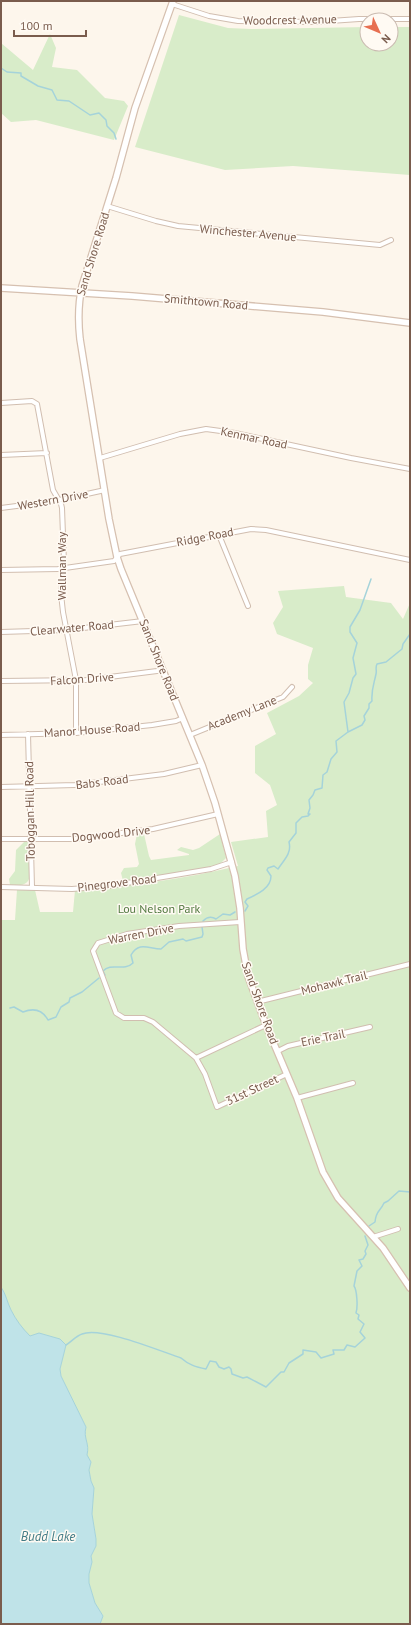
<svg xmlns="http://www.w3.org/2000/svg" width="411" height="1625" font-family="'PT Sans',sans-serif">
  <rect width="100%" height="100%" fill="#fdf6ec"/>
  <path fill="#d8ecc9" d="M 179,15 L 228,28 L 251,29 L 367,27 L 367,44 L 391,44 L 391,27 L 410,27 L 410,175 L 293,166 L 225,170 L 135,147 Z
    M 50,34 L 56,48 L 52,67 L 77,70 L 105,98 L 124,101 L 128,106 L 114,140 L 36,120 L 11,122 L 1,113 L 1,43 L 33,70 Z
    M 344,586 L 346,597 L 391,603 L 403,619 L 410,603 L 410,1281 L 407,1283 L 410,1289 L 410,1624 L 100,1624 L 103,1616 L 95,1603 L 89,1583 L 89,1574 L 92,1562 L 91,1556 L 96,1546 L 96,1539 L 92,1514 L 94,1488 L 91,1481 L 89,1470 L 91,1462 L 87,1455 C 90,1444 83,1438 86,1427 L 61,1376 L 60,1369 L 66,1345 C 53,1338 45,1331 30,1336 C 22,1329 16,1320 11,1310 C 7,1302 6,1294 1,1287 L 1,920 L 15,920 L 17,890 L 35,890 L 40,912 L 73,912 L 75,890 C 130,886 184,879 238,866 L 231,842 L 268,837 L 266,811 L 277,805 L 270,785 L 255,773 L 255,746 L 276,734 L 267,713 L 299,696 L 313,683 L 308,679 L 308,665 L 313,648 L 277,634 L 273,623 L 283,607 L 278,591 Z
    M 137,834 L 144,834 L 149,856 L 151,860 L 189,855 L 189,854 L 177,850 L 181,847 L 193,850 L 199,848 L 220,834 L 226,858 L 219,865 L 209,868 L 157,877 L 123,881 L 121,873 L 124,868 L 137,867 L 139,864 L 135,844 Z
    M 26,840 L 29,843 L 29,879 C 26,887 16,885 10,885 L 9,879 L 15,871 L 16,850 Z"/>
  <path fill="#bfe3e8" stroke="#a5d3da" d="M 1,1287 C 6,1294 7,1302 11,1310 C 16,1320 22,1328 30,1336 L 39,1333 L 60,1339 L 66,1345 L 60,1369 L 61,1376 L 86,1427 C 83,1439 90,1443 87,1455 L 91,1462 L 89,1470 L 91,1481 L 94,1488 L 92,1514 L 96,1539 L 96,1546 L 91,1556 L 92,1562 L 89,1574 L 89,1583 L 95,1603 L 103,1616 L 100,1624 L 1,1624 Z"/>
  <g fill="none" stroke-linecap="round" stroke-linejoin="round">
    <path stroke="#a5d3da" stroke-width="1.5" d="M 1,68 L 7,72 L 21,73 L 21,76 L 38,86 L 52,90 L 57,100 L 69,101 L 90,115 L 99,113 L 106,120 L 107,126 L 114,133 L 116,139
      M 348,732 L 362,725 L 365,720 L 364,716 L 369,708 L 369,704 L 372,701 C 371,690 374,684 376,674 C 377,670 375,668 377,664 L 386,662 L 402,649 L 403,644 L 410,634
      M 245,911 L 248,906 L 245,902 L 247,899 C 258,894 271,888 271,876 L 267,870 L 268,868 L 274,866 L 278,869 C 284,860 292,853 289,842 L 296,833 L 296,823 L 302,817 L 308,816 L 310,814 L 308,814 L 310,808 L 309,800 L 313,795 L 315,790 L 322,788 L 323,775 L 327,772 L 331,759 L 337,752 L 336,741 L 348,732 L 344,702 L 349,693 L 353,678 L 356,674 L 353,658 L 357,643 L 350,632 L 350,627 L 360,610 L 371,579
      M 203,921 C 207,917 211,916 216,919 L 223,914 L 230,915 L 235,912
      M 105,975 L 103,971 C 111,962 124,972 133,963 L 131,955 C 139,941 149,949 161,949 L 169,942 L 183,939 L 186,941 L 202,937 L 203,934 L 202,927
      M 10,1008 L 14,1007 L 23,1012 C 33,1008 42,1009 48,1020 L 56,1017 L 61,1007 L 69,1002 L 70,998 L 82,992 L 99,978
      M 369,1226 L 375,1222 C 376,1210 380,1212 384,1203 L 388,1201 L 399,1191 L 410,1192
      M 66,1345 C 71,1342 76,1336 82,1334 C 100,1326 160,1351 181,1358 C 189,1365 196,1367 206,1369 L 210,1361 L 216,1362 L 219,1367 L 224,1369 L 229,1367 L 231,1369 L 232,1374 L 243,1378 L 247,1377 L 266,1387 L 281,1372 L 284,1372 L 289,1363 L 303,1354 L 303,1350 L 316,1352 L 321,1358 L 334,1354 L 333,1350 L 344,1350 L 347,1345 L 355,1347 L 365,1338 L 360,1332 L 364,1324 L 358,1319 L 359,1315 L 356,1313 C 358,1307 357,1290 354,1286 L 357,1271 L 362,1266 L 359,1260 L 363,1259 L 366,1254 L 365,1251 L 368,1245 L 365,1236"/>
    <g stroke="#d1beb0" stroke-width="6">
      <path id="street" d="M 172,4 L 209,16 L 238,21 L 316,22 L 359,19 L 410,19
        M 107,206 L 156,221 L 178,226 L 380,245 L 391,240
        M 1,403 L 32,401 L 37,404 L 53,490 L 61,504 L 62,508 L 64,562 L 61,594 L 63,612 L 76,680 L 76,733
        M 1,455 L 47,453
        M 100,458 L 180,434 L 206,429 L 235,433 L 351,458 L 410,469
        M 1,508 L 55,501 L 105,490
        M 219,535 L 248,606
        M 1,570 L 58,569 L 114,561 L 120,554 L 251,529 L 266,530 L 410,560
        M 1,632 L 66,630 L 143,621
        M 1,681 L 86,680 L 157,671 L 163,669
        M 28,734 L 32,887
        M 1,735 L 76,733 L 152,725 L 176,721 L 183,718
        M 190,735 L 283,697 L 292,687
        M 1,787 L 75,785 L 164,774 L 202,765
        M 1,839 L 74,839 L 153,829 L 218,814
        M 1,887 L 72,889 L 109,886 L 211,869 L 232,862
        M 240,922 L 179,926 L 127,934 L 98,943 L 93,951 L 116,1013 L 124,1018 L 144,1018 L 153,1022 L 196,1058 L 205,1074 L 217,1107 L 287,1074
        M 257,1002 L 410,964
        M 278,1051 L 288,1046 L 370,1027
        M 196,1058 L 266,1025
        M 297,1098 L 353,1083
        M 373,1237 L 398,1229"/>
    </g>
    <g stroke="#d6c0b0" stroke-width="8">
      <path id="secondary" d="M 173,1 L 135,108 L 116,178 L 82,286 C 78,304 78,321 80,339 L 109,519 L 117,557 L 121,569 L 202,765 L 215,803 L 235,876 L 240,908 L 243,949 L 248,976 L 266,1025 L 297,1098 L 323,1172 L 338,1198 L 383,1248 L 410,1288
        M 1,288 L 132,296 L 323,312 L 410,323"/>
    </g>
    <use href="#street" stroke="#fff" stroke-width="4"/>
    <use href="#secondary" stroke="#fff" stroke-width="5.5"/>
  </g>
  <g text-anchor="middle" stroke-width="3" stroke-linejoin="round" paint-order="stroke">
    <g font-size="12" fill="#7a5c4d" stroke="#fffaf3">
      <text transform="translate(290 20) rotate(-1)" y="4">Woodcrest Avenue</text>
      <text transform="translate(248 233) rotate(5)" y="4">Winchester Avenue</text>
      <text transform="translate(93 254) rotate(-73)" y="4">Sand Shore Road</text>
      <text transform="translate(206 302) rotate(5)" y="4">Smithtown Road</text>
      <text transform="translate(254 438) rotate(12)" y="4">Kenmar Road</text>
      <text transform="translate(53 500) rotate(-10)" y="4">Western Drive</text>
      <text transform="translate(205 537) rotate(-11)" y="4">Ridge Road</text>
      <text transform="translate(62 566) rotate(-90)" y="4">Wallman Way</text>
      <text transform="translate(72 628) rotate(-5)" y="4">Clearwater Road</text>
      <text transform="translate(159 660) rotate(68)" y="4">Sand Shore Road</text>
      <text transform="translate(82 679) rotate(-4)" y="4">Falcon Drive</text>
      <text transform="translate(242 713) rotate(-22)" y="4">Academy Lane</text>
      <text transform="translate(92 730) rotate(-4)" y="4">Manor House Road</text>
      <text transform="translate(102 782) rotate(-7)" y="4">Babs Road</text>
      <text transform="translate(30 811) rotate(-91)" y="4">Toboggan Hill Road</text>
      <text transform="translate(111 834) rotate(-6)" y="4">Dogwood Drive</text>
      <text transform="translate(117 883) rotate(-7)" y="4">Pinegrove Road</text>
      <text transform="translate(141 934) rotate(-11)" y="4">Warren Drive</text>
      <text transform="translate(334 983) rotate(-14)" y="4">Mohawk Trail</text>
      <text transform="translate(260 1003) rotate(70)" y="4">Sand Shore Road</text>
      <text transform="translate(323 1038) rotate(-12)" y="4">Erie Trail</text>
      <text transform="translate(252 1090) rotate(-25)" y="4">31st Street</text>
    </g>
    <g font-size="12" fill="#537a41" stroke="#fffaf3">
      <text x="159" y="913">Lou Nelson Park</text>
    </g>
    <g font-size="13" font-style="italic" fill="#437c86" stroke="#fffaf3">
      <text x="48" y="1541">Budd Lake</text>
    </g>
  </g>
  <rect width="411" height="1625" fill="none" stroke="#7a5c4d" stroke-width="4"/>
  <g transform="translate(379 32) rotate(134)"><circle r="19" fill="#fffaf3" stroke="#cabbb1"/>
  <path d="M0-3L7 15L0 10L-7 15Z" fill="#e76f51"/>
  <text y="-6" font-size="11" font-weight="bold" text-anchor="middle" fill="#7a5c4d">N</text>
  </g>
  <path d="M14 30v6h72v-6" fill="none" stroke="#7a5c4d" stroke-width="2"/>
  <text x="20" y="30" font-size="12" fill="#7a5c4d" stroke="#fffaf3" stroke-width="3" paint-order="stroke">100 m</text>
</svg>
